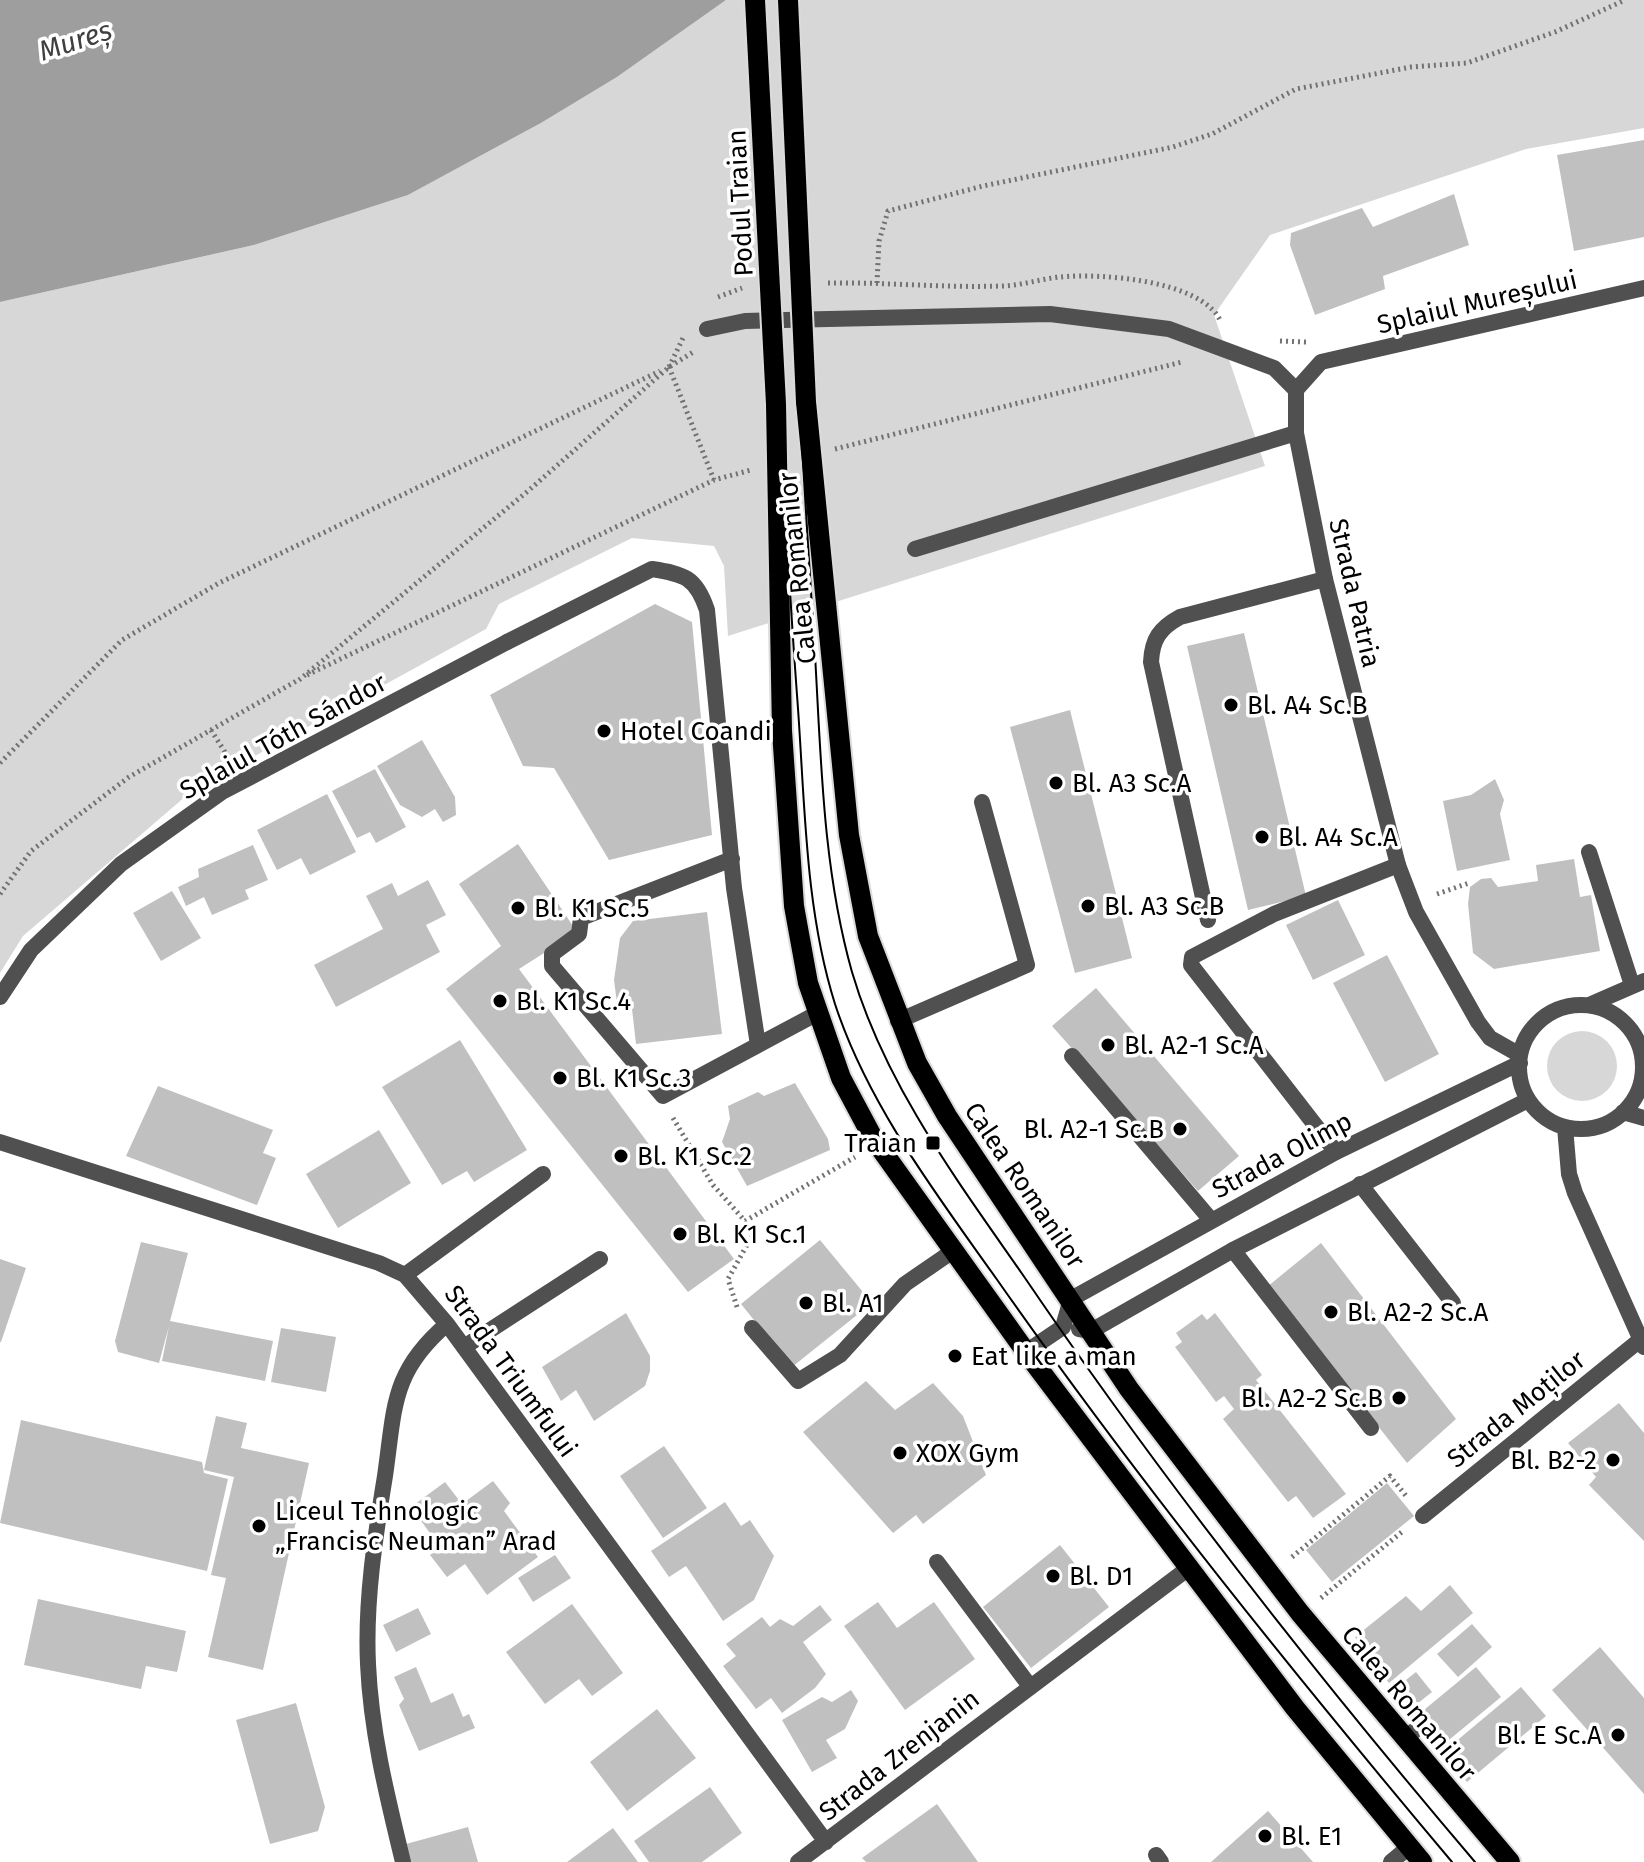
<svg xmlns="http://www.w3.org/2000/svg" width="1644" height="1862" font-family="'Fira Sans',sans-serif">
  <rect width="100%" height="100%" fill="#fff"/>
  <path fill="#d7d7d7" d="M 726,0 L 1644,0 L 1644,128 L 1526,149 L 1270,235 L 1214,315 L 1265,466 L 728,636 L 724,566 L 714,546 L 632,538 L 499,604 L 486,629 L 193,790 L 23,936 L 0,973 L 0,302 L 254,245 L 408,195 L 541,123 L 617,77 Z
    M1547 1066a35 35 0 1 1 70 0a35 35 0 1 1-70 0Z"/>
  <path fill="#9e9e9e" d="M 0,0 L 726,0 L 617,77 L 541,123 L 408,195 L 254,245 L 0,302 Z"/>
  <path fill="#c0c0c0" d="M 1644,140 L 1644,237 L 1574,251 L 1557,155 Z
    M 1454,194 L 1469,245 L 1383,276 L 1385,289 L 1315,315 L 1290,245 L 1291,233 L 1362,208 L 1373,227 Z
    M 655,604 L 692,622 L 712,835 L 609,860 L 554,768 L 523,766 L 490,695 Z
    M 1244,633 L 1306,896 L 1248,910 L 1187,646 Z
    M 1070,710 L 1132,958 L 1075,973 L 1010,727 Z
    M 422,740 L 455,797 L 456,815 L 443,822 L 435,809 L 422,817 L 400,805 L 377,766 Z
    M 375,769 L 406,827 L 376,843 L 370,832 L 357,838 L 332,791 Z
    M 1495,779 L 1504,800 L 1500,814 L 1510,860 L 1457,871 L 1443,801 L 1471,795 Z
    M 327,794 L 356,852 L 310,875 L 301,858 L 277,870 L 257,830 Z
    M 518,844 L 577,932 L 519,969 L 734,1259 L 688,1292 L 446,989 L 501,946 L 459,884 Z
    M 253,845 L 268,880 L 245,890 L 249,899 L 212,915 L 204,897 L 186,906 L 178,887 L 199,877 L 198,869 Z
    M 1574,859 L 1580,897 L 1591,895 L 1600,951 L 1494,969 L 1473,953 L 1468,904 L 1470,887 L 1481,879 L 1491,878 L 1498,887 L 1538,881 L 1536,865 Z
    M 428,880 L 446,915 L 426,925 L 440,952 L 336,1007 L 314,965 L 383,929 L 366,896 L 392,883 L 398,896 Z
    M 172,891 L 201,938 L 161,961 L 133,913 Z
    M 1338,900 L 1365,955 L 1313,980 L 1286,925 Z
    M 707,912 L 722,1034 L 636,1044 L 632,1009 L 617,1003 L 614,980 L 620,938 L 633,921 Z
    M 1387,955 L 1439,1054 L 1385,1082 L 1333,983 Z
    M 1096,988 L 1239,1156 L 1198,1191 L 1052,1026 Z
    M 460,1040 L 527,1150 L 474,1182 L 467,1171 L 442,1185 L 382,1087 Z
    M 795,1083 L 828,1139 L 830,1150 L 747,1186 L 722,1142 L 730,1119 L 728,1106 L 758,1092 L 764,1096 Z
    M 158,1086 L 273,1130 L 263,1153 L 276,1158 L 257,1205 L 126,1156 Z
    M 379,1130 L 411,1183 L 338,1228 L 306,1174 Z
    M 820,1240 L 872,1303 L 792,1367 L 741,1304 Z
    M 141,1242 L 188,1253 L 170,1321 L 273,1341 L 265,1381 L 162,1361 L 169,1326 L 159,1363 L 118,1352 L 115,1341 Z
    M 1321,1243 L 1456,1419 L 1407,1463 L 1268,1286 Z
    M 0,1259 L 26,1268 L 1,1342 L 0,1342 Z
    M 626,1313 L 650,1356 L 650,1371 L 645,1386 L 594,1421 L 576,1390 L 561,1401 L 542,1367 Z
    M 1215,1313 L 1262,1375 L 1256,1380 L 1346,1494 L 1313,1518 L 1296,1496 L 1288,1502 L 1223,1419 L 1234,1409 L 1224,1396 L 1216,1402 L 1175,1347 L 1182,1342 L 1176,1333 L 1202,1314 L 1207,1320 Z
    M 281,1328 L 336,1337 L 326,1392 L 271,1382 Z
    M 866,1381 L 895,1410 L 933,1383 L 963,1416 L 986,1475 L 923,1524 L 916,1515 L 893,1533 L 803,1432 Z
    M 1619,1403 L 1644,1433 L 1644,1541 L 1589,1485 L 1596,1477 L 1568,1443 Z
    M 216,1416 L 247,1423 L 241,1448 L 309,1463 L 263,1670 L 208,1657 L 226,1578 L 211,1575 L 234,1477 L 204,1470 Z
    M 21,1420 L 202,1462 L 204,1473 L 228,1479 L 207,1571 L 0,1523 Z
    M 664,1446 L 707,1508 L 663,1538 L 620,1476 Z
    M 493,1481 L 510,1503 L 504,1511 L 538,1557 L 487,1595 L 465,1564 L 447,1577 L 430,1555 L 440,1547 L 411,1507 L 445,1482 L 462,1504 Z
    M 1387,1483 L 1414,1516 L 1332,1582 L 1306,1550 Z
    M 725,1502 L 741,1526 L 750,1520 L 774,1556 L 754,1600 L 723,1621 L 686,1566 L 669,1577 L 651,1551 Z
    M 1060,1545 L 1109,1607 L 1031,1668 L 983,1607 Z
    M 555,1555 L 571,1578 L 533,1602 L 518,1578 Z
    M 1450,1585 L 1473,1613 L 1389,1683 L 1355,1637 L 1406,1596 L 1421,1611 Z
    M 38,1599 L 186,1631 L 177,1672 L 146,1666 L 141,1689 L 24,1665 Z
    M 878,1602 L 897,1628 L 934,1602 L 975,1659 L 905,1710 L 844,1626 Z
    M 572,1604 L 623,1673 L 592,1696 L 579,1679 L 545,1704 L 506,1652 Z
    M 820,1605 L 832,1620 L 803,1642 L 826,1674 L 815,1688 L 782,1713 L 771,1698 L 756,1709 L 723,1666 L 736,1656 L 726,1644 L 762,1617 L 770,1627 L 780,1619 L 793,1626 Z
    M 418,1608 L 431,1634 L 396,1652 L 383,1625 Z
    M 1472,1624 L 1492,1647 L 1458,1677 L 1437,1654 Z
    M 1600,1647 L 1644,1698 L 1644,1794 L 1552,1690 Z
    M 416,1667 L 431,1703 L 453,1693 L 463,1717 L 469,1714 L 475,1728 L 419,1751 L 399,1705 L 404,1699 L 394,1677 Z
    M 1476,1667 L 1501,1697 L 1438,1749 L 1413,1719 Z
    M 1416,1672 L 1432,1692 L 1408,1711 L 1392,1691 Z
    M 1521,1687 L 1546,1716 L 1467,1782 L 1442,1753 Z
    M 851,1690 L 858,1701 L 845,1729 L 826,1740 L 837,1758 L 812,1772 L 782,1720 L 822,1697 L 832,1702 Z
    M 296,1703 L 325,1807 L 318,1831 L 270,1844 L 236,1720 Z
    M 657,1709 L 696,1758 L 627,1811 L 590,1762 Z
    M 710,1787 L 742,1833 L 702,1862 L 649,1862 L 634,1841 Z
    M 937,1804 L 978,1862 L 866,1862 L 862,1858 Z
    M 1268,1811 L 1313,1862 L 1211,1862 Z
    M 468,1827 L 478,1862 L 411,1862 L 406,1844 Z
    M 613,1828 L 638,1862 L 567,1862 Z"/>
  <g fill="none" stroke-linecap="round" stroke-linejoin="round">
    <g stroke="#dbdbdb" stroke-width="24">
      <path id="primary" d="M 806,402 L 849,835 L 868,936 L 917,1063 L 947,1116 L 1129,1389 L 1300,1613 L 1510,1862
        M 776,404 L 782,731 L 794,906 L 808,983 L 841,1078 L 873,1138 L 1026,1352 L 1295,1708 L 1422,1862"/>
    </g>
    <path stroke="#727272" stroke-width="5" stroke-dasharray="2 4" stroke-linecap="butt" d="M 828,283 C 885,282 943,288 1000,286 C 1020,286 1040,279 1060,277 C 1101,273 1200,280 1220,320
      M 877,283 L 879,241 L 888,211 L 983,186 L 1173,147 L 1212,134 L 1296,89 L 1411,67 L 1467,63 L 1555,32 L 1625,0
      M 718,297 L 742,288
      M 1280,341 L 1306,342
      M 669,367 L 684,336
      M 669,367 L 714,480
      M 835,449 L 1182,362
      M 307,675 L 714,480 L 751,470
      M 299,680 L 528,491 L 669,367 L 695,351
      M 211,730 L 230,760
      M 0,763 L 122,640 L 219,583 L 660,371
      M 0,894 L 31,851 L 129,777 L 298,680
      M 1437,894 L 1469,883
      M 673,1118 L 713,1185 L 745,1221 L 855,1157
      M 737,1307 L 728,1279 L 752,1236 L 745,1221
      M 1292,1557 L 1390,1476 L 1407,1497
      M 1321,1598 L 1403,1531"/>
    <path stroke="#505050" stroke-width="16" d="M 707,329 L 745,321 L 1050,314 L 1169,329 L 1274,368 L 1296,390
      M 507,642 L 652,569 C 684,574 696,577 707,610 L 734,888 L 758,1045
      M 1589,852 L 1632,985
      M 732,859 L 581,918 L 579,934 L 552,954 L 552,966 L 663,1096 L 816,1014
      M 1208,920 L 1151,662 C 1152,639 1160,628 1180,617 L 1325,579
      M 898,1021 L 1027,965 L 982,802
      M 1336,1152 L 1191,965 L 1192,957 L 1274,914 L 1398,865
      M 1360,1184 L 1453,1303
      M 405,1275 L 543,1174
      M 752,1328 L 798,1381 L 840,1355 L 905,1284 L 953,1251
      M 464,1347 L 600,1259
      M 1404,1739 L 1419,1727
      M 1156,1855 L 1161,1862"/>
    <path stroke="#505050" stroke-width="16" d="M 1072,1056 L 1211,1220
      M 1233,1250 L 1371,1428"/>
    <path stroke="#505050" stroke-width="16" d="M 915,549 L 1296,433
      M 0,997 L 31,950 L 121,864 L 222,792 L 507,642
      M 1589,1005 L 1644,981
      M1519 1067a62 62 0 1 1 124 0a62 62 0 1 1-124 0Z
      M 1520,1055 L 1490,1038 L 1478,1022 L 1416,912 L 1398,865 L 1325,579 L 1296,433 L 1296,390 L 1321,362 L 1644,288
      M 1623,1112 L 1644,1118
      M 1565,1127 L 1569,1174 L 1575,1193 L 1644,1347
      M 0,1142 L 379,1263 L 405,1275 L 447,1324 L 826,1842
      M 1079,1329 L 1091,1331 L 1233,1250 L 1528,1100
      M 1026,1352 L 1063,1327 L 1071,1299 L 1336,1152 L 1520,1063
      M 1423,1516 L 1640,1340
      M 937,1562 L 1029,1685
      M 403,1862 C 387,1796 371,1732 368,1664 C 365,1602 375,1537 385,1476 C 395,1407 391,1372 447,1324
      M 798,1862 L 1190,1567
      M 1391,1862 L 1409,1847"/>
    <use href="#primary" stroke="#000" stroke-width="20"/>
    <path stroke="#000" stroke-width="2" d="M 762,0 C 773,232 780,464 797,695 C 805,797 804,906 835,1004 C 868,1105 937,1195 998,1281 C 1139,1482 1294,1674 1452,1862
      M 779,0 C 789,208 799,415 813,622 C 821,739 820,859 852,972 C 885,1085 959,1183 1025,1278 C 1163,1481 1316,1675 1475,1862"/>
    <g stroke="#dbdbdb" stroke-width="24" stroke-linecap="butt">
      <path id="primary-bridge" d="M 755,0 L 776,404
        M 788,0 L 806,402"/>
    </g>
    <use href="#primary-bridge" stroke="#000" stroke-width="20"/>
  </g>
  <g fill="#000" stroke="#fff" stroke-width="3">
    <circle cx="1231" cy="705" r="8"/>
    <circle cx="604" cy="731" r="8"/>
    <circle cx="1056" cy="783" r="8"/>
    <circle cx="1262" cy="837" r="8"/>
    <circle cx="1088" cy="906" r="8"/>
    <circle cx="518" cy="908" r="8"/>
    <circle cx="500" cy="1001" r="8"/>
    <circle cx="1108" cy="1045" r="8"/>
    <circle cx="560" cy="1078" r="8"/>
    <circle cx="1180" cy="1129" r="8"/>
    <rect x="925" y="1135" width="16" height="16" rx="4"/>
    <circle cx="621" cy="1156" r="8"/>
    <circle cx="680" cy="1234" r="8"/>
    <circle cx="806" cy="1303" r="8"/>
    <circle cx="1331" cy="1312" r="8"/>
    <circle cx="955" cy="1356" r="8"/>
    <circle cx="1399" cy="1398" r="8"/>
    <circle cx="900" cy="1453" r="8"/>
    <circle cx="1613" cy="1460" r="8"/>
    <circle cx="259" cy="1526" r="8"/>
    <circle cx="1053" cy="1576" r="8"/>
    <circle cx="1618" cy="1735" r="8"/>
    <circle cx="1265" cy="1836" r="8"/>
  </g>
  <g text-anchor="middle" stroke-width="7" stroke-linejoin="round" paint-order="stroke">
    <g font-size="26" fill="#000" stroke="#fff">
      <text transform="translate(740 203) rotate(-93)" y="9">Podul Traian</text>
      <text transform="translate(1477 302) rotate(-13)" y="9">Splaiul Mureșului</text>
      <text transform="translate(797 568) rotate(-96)" y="9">Calea Romanilor</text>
      <text transform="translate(1355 593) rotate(77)" y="9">Strada Patria</text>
      <text transform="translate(283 736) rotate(-29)" y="9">Splaiul Tóth Sándor</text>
      <text transform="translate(1282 1155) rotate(-28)" y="9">Strada Olimp</text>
      <text transform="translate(1025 1185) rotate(56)" y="9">Calea Romanilor</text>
      <text transform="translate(511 1371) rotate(54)" y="9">Strada Triumfului</text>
      <text transform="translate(1516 1409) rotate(-39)" y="9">Strada Moților</text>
      <text transform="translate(1409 1703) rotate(50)" y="9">Calea Romanilor</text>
      <text transform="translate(899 1755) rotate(-38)" y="9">Strada Zrenjanin</text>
    </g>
    <g font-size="26" fill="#000" stroke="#fff" text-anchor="start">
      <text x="1247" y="714">Bl. A4 Sc.B</text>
      <text x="620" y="740">Hotel Coandi</text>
      <text x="1072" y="792">Bl. A3 Sc.A</text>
      <text x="1278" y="846">Bl. A4 Sc.A</text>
      <text x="1104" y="915">Bl. A3 Sc.B</text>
      <text x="534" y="917">Bl. K1 Sc.5</text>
      <text x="516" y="1010">Bl. K1 Sc.4</text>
      <text x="1124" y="1054">Bl. A2-1 Sc.A</text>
      <text x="576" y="1087">Bl. K1 Sc.3</text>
      <text x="1164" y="1138" text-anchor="end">Bl. A2-1 Sc.B</text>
      <text x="917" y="1152" text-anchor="end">Traian</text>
      <text x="637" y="1165">Bl. K1 Sc.2</text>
      <text x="696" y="1243">Bl. K1 Sc.1</text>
      <text x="822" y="1312">Bl. A1</text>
      <text x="1347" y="1321">Bl. A2-2 Sc.A</text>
      <text x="971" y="1365">Eat like a man</text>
      <text x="1383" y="1407" text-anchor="end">Bl. A2-2 Sc.B</text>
      <text x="916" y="1462">XOX Gym</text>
      <text x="1597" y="1469" text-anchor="end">Bl. B2-2</text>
      <text x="275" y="1520">Liceul Tehnologic<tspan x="275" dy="30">„Francisc Neuman” Arad</tspan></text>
      <text x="1069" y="1585">Bl. D1</text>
      <text x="1602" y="1744" text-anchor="end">Bl. E Sc.A</text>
      <text x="1281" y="1845">Bl. E1</text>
    </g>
    <g font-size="28" font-style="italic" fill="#3f3f3f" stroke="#fff">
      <text transform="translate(75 40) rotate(-18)" y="10">Mureș</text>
    </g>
  </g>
</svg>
